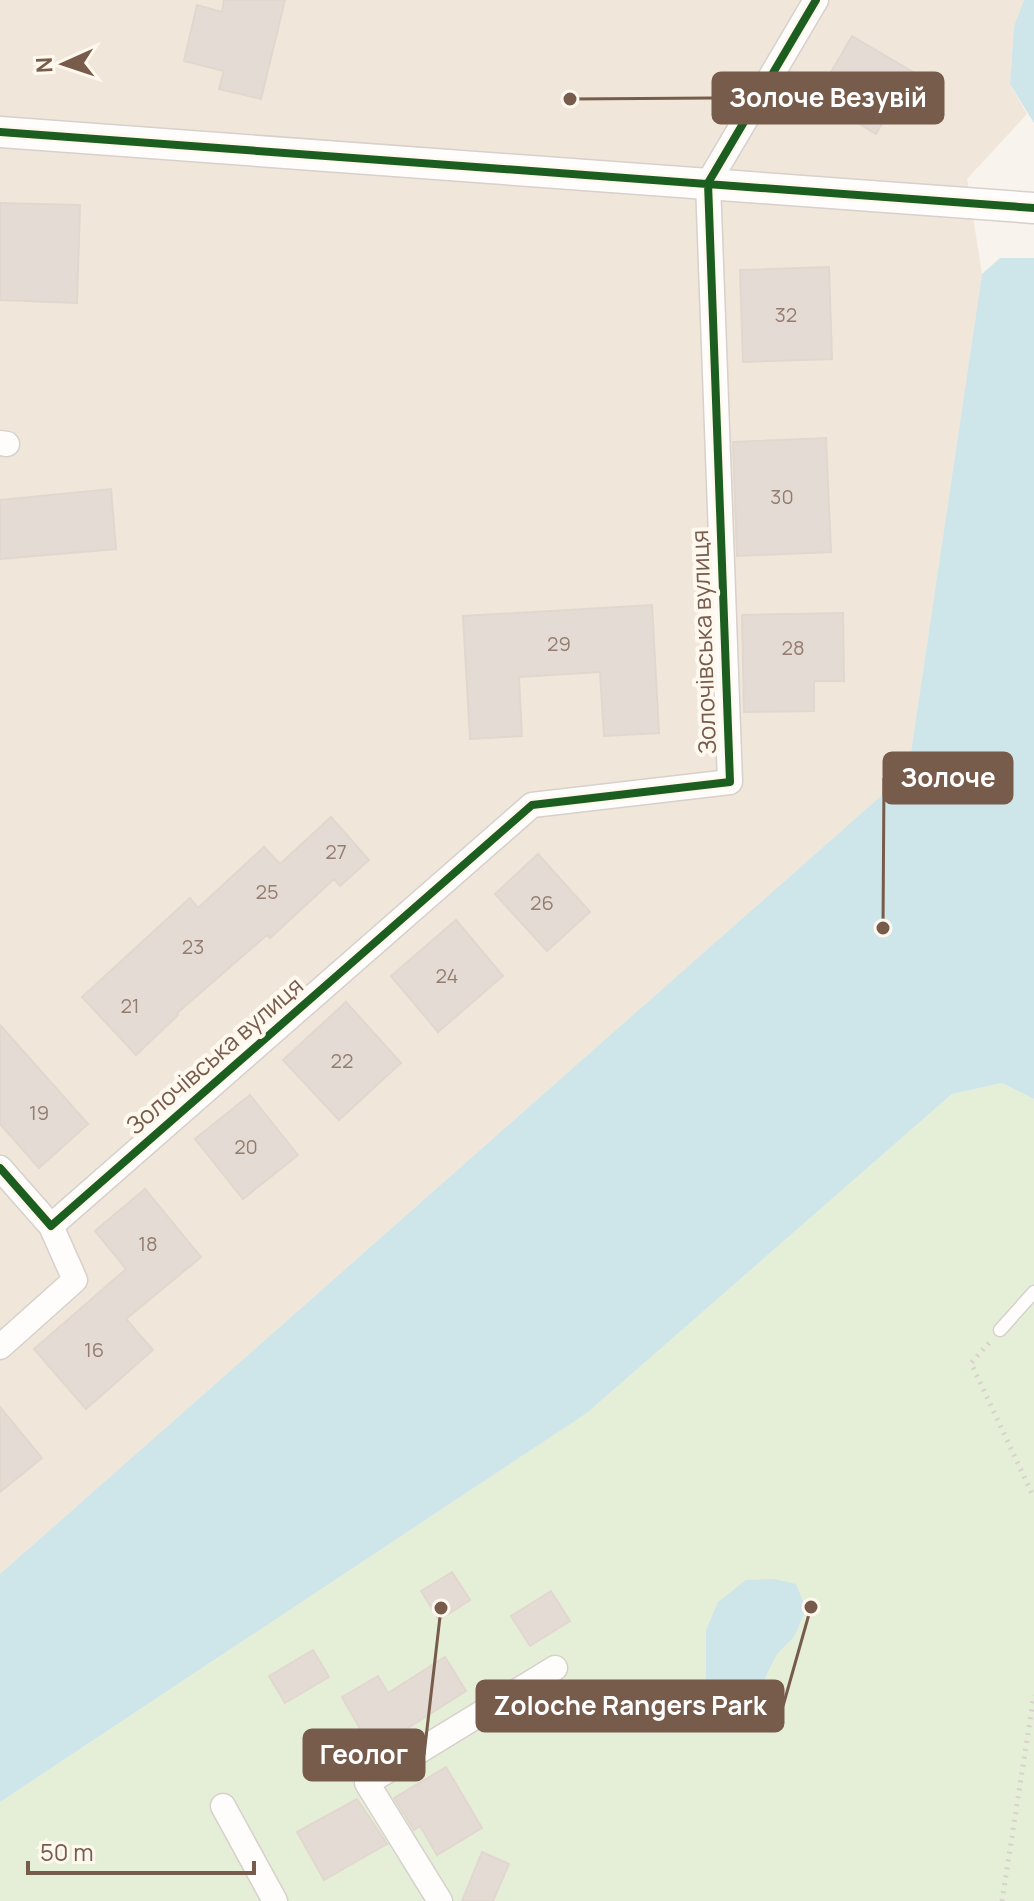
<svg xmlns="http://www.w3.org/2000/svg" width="1034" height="1901" font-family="Manrope,sans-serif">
  <rect width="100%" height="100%" fill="#f8f3ed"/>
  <path fill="#f1e6da" d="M 0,0 L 1024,0 L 1014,26 L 1010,84 L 1027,114 L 967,179 L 982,274 L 908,772 L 0,1574 Z"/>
  <path fill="#e5efd8" d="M 1002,1083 L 1034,1099 L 1034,1901 L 0,1901 L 0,1802 L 587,1413 L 952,1094 Z"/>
  <path fill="#cee6e9" d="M 1024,0 L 1034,0 L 1034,123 L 1010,84 L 1014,26 Z
    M 1000,258 L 1034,258 L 1034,1099 L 1002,1083 L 952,1094 L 587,1413 L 0,1802 L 0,1574 L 908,772 L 982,274 Z
    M 774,1579 L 796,1584 L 806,1609 L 794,1637 L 777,1654 L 751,1706 L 726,1712 L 706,1689 L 706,1630 L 718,1602 L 746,1580 Z"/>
  <path fill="#e4dcd4" stroke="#e1d7cf" stroke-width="2" d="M 224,0 L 285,0 L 261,99 L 219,89 L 224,71 L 184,61 L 197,5 L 222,12 Z
    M 852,36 L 913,72 L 876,134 L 816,98 Z
    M 0,203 L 80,205 L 77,303 L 0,300 Z
    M 829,267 L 832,359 L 743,362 L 740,270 Z
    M 826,438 L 831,552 L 737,556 L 733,442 Z
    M 111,489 L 116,549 L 0,559 L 0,500 Z
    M 652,605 L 659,733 L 604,736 L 600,672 L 519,677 L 522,736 L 470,739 L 463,616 Z
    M 843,613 L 844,681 L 814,681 L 814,711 L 744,712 L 742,615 Z
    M 331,817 L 369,860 L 340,886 L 334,879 L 270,938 L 267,935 L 176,1014 L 178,1015 L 136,1055 L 82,997 L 190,898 L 198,908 L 264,847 L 280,864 Z
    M 538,854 L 590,912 L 547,951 L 495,894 Z
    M 456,920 L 503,976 L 438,1032 L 391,976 Z
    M 346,1002 L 401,1063 L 339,1120 L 283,1060 Z
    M 0,1025 L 88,1124 L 39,1168 L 0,1124 Z
    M 250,1095 L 298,1155 L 243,1199 L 195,1139 Z
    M 145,1189 L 201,1257 L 126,1319 L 153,1350 L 86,1409 L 34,1349 L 126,1269 L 95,1231 Z
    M 0,1407 L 42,1458 L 0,1492 Z
    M 452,1572 L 470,1600 L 439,1620 L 421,1591 Z
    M 551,1591 L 570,1621 L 530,1646 L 511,1616 Z
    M 313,1650 L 329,1677 L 285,1703 L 269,1676 Z
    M 445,1657 L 466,1691 L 408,1728 L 411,1733 L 374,1753 L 342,1697 L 378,1676 L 388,1693 Z
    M 446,1767 L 482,1828 L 437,1855 L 420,1826 L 414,1830 L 394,1798 Z
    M 357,1799 L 387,1844 L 324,1880 L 297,1832 Z
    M 482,1852 L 509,1864 L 493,1901 L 462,1901 Z"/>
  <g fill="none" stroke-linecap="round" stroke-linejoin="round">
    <g stroke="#d7d0cb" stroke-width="15">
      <path id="service" d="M 1000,1330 L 1034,1292"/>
    </g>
    <g stroke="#d7d0cb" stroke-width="27">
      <path id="minor" d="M 0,443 L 7,444
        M 0,1168 L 51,1226 L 532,805 L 730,782 L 708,183 L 816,0
        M 0,1347 L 75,1280 L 51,1226
        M 223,1806 L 275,1901
        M 440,1901 L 367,1783 L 555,1668"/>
    </g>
    <g stroke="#d7d0cb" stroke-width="33">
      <path id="tertiary" d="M 0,132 L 1034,208"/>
    </g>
    <path stroke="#d8d1cc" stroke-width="5" stroke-dasharray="2 6" stroke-linecap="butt" d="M 989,1343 L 971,1363 L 1034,1498
      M 1002,1901 L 1034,1695"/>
    <use href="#service" stroke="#fefdfc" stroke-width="12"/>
    <use href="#minor" stroke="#fefdfc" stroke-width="24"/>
    <use href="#tertiary" stroke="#fefdfc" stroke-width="30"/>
    <g stroke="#fff8ee" stroke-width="13">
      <path id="cycleway" d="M 0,132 L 1034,208
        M 0,1168 L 51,1226 L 532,805 L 730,782 L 708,183 L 816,0"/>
    </g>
    <use href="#cycleway" stroke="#1b5e20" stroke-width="8"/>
  </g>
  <g text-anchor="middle" stroke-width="8" stroke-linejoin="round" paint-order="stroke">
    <g font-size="20" fill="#947d70">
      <text x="786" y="322">32</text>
      <text x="782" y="504">30</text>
      <text x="559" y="651">29</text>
      <text x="793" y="655">28</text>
      <text x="336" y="859">27</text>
      <text x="267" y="899">25</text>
      <text x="542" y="910">26</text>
      <text x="193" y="954">23</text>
      <text x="447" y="983">24</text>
      <text x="130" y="1013">21</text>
      <text x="342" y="1068">22</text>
      <text x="39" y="1120">19</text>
      <text x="246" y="1154">20</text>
      <text x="148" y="1251">18</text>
      <text x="94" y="1357">16</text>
    </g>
    <g font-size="24" fill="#775b4b" stroke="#fff8ee">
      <text transform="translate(704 642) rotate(-92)" y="8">Золочівська вулиця</text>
      <text transform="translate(215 1056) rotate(-41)" y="8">Золочівська вулиця</text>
    </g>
  </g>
  <path fill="none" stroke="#775b4b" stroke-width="3" d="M570 99L713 98M883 928L884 778M811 1607L783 1706M441 1608L424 1755"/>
  <g fill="#775b4b" stroke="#fff8ee" stroke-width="3">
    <circle cx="570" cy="99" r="8"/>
    <circle cx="883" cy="928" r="8"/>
    <circle cx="811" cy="1607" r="8"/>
    <circle cx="441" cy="1608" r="8"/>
  </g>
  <g fill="#775b4b" stroke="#775b4b" stroke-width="3">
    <rect x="713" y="73" width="230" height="50" rx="8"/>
    <rect x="884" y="753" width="128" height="50" rx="8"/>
    <rect x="477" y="1681" width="306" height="50" rx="8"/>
    <rect x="304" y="1730" width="120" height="50" rx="8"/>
  </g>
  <g font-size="26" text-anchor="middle" font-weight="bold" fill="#fff">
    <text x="828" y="107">Золоче Везувій</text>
    <text x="948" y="787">Золоче</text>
    <text x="630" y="1715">Zoloche Rangers Park</text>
    <text x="364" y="1764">Геолог</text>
  </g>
  <g transform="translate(64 64) rotate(267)" stroke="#fff8ee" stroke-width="6" paint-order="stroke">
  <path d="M0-6L14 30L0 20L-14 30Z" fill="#775b4b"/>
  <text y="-12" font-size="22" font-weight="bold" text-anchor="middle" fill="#775b4b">N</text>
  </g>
  <path d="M28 1861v12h226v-12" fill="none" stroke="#775b4b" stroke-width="4"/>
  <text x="40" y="1861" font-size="24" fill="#775b4b" stroke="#fff8ee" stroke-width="6" paint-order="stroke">50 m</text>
</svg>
